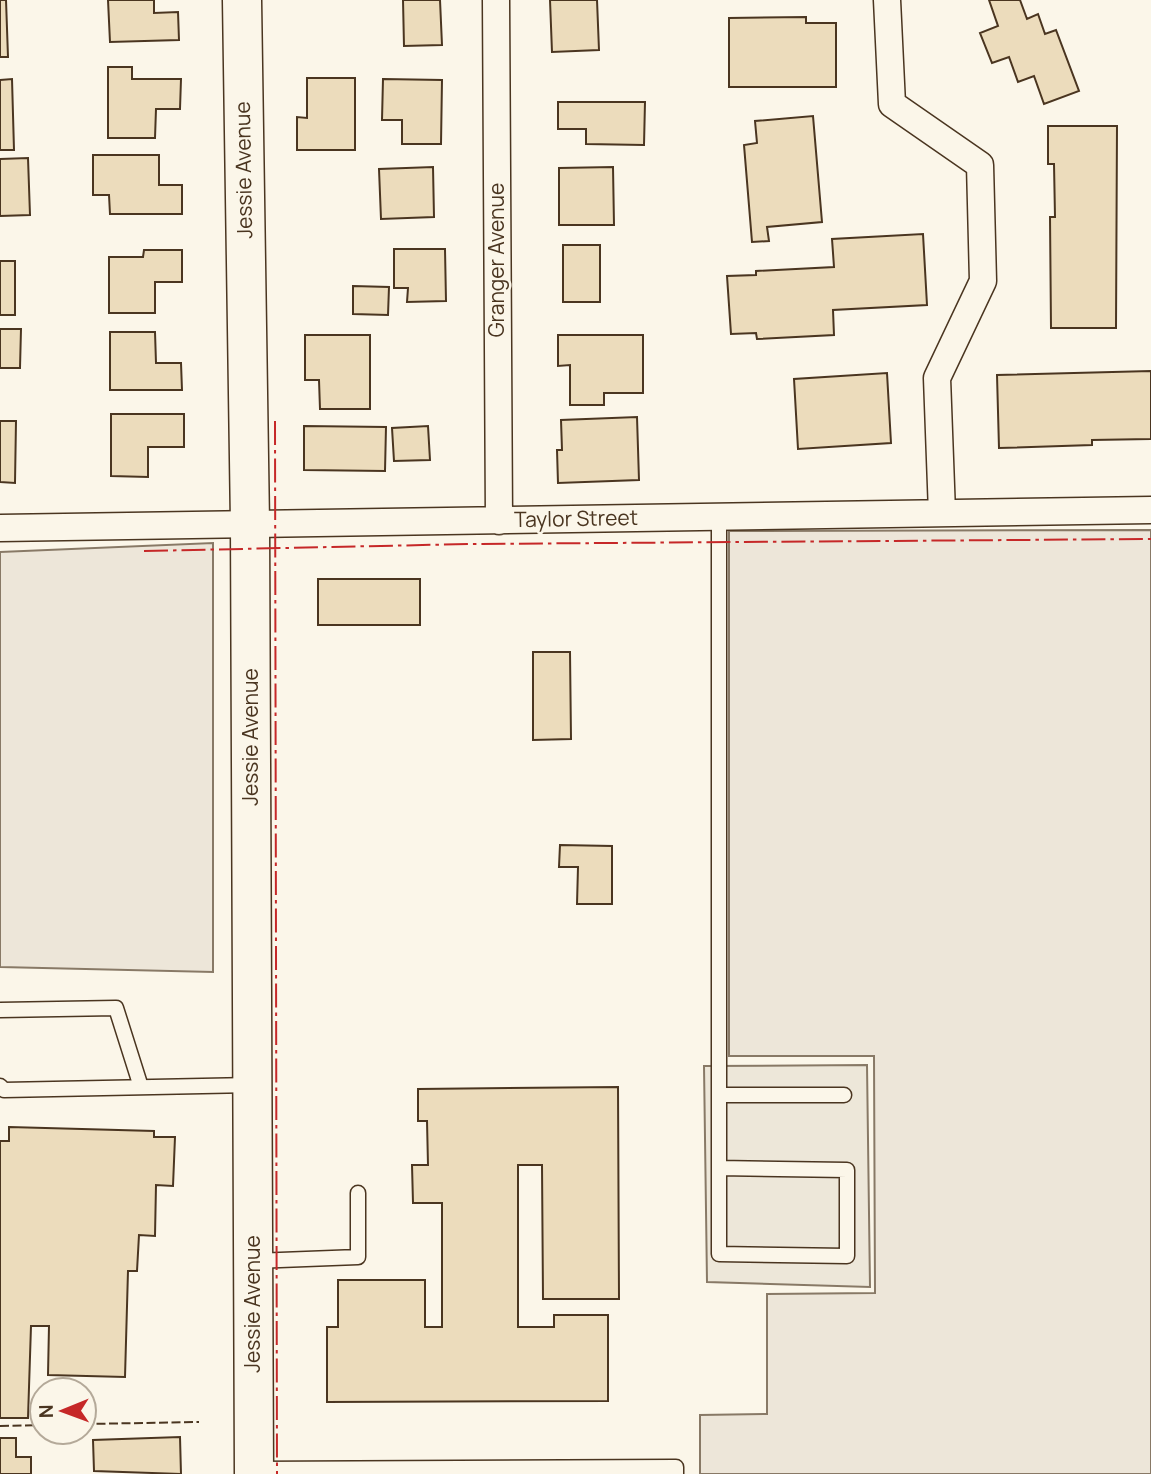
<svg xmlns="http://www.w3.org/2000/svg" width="1151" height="1474" font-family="Manrope,sans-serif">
  <rect width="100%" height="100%" fill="#fbf6e9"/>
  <path fill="#ede6d9" stroke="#887966" stroke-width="2" d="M 1151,530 L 1151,1474 L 700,1474 L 700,1415 L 767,1414 L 767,1294 L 875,1293 L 874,1056 L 729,1056 L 729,531 Z
    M 213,543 L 213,972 L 0,967 L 0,552 Z"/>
  <path fill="#ede7d9" stroke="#887966" stroke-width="2" d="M 867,1065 L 870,1287 L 707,1282 L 704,1066 Z"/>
  <path fill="#ecdcbc" stroke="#4a3520" stroke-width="2" d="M 0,0 L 6,0 L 8,57 L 0,57 Z
    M 108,0 L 154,0 L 154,13 L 178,12 L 179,40 L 110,42 Z
    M 403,0 L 440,0 L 442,45 L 404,46 Z
    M 550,0 L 597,0 L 599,50 L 552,52 Z
    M 989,0 L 1020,0 L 1027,19 L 1038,14 L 1045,34 L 1056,30 L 1079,91 L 1044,104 L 1034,76 L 1018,82 L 1009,57 L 992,63 L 980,33 L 998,26 Z
    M 806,17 L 806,23 L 836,23 L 836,87 L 729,87 L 729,18 Z
    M 108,67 L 132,67 L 132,79 L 181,79 L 180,109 L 156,109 L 155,138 L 108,138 Z
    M 307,78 L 355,78 L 355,150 L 297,150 L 297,117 L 307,118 Z
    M 12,79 L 14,150 L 0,150 L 0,80 Z
    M 383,79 L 442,80 L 441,144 L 402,144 L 402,120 L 382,120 Z
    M 558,102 L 645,102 L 644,145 L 586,144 L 586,129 L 558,129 Z
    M 813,116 L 822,222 L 767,227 L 769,241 L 752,242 L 744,145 L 757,143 L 755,121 Z
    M 1048,126 L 1117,126 L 1116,328 L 1051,328 L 1050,217 L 1055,217 L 1054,164 L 1048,164 Z
    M 93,155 L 159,155 L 159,185 L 182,185 L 182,214 L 110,214 L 109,195 L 93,195 Z
    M 28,158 L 30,215 L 0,216 L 0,159 Z
    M 433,167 L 434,217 L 381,219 L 379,169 Z
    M 613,167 L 614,225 L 559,225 L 559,168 Z
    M 923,234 L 927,305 L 833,310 L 834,335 L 757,339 L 756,333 L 731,334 L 727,276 L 756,275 L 756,271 L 834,267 L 832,239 Z
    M 563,245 L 600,245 L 600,302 L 563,302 Z
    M 394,249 L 445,249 L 446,301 L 407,302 L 408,288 L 394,288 Z
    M 144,250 L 182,250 L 182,282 L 155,282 L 155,313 L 109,313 L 109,257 L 143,257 Z
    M 0,261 L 15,261 L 15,315 L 0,315 Z
    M 353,286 L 389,287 L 388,315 L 353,314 Z
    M 0,329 L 21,329 L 20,368 L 0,368 Z
    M 110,332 L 155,332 L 156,363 L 181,363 L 182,390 L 110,390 Z
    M 305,335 L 370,335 L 370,409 L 320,409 L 319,380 L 305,380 Z
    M 558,335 L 643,335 L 643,393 L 604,393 L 604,405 L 570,405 L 570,365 L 558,366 Z
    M 1151,371 L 1151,439 L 1092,440 L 1092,445 L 999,448 L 997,375 Z
    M 887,373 L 891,443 L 798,449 L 794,379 Z
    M 111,414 L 184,414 L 184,447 L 148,447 L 148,477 L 111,476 Z
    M 637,417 L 639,480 L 558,483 L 557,450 L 562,450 L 561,420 Z
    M 0,421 L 16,421 L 15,483 L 0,482 Z
    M 304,426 L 386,427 L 385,471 L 304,470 Z
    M 428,426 L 430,460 L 394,461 L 392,428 Z
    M 318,579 L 420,579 L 420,625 L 318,625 Z
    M 533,652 L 570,652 L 571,739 L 533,740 Z
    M 560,845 L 612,846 L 612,904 L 577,904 L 578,867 L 559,867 Z
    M 618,1087 L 619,1299 L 543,1299 L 542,1165 L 518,1165 L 518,1327 L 554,1327 L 554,1315 L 608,1315 L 608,1401 L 327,1402 L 327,1327 L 338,1327 L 338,1280 L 425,1280 L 425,1327 L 442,1327 L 442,1203 L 413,1203 L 412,1165 L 428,1165 L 427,1121 L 418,1121 L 418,1089 Z
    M 9,1127 L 154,1131 L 154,1137 L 175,1137 L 173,1186 L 156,1185 L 155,1236 L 139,1235 L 137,1271 L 128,1271 L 125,1377 L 48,1375 L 49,1326 L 31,1326 L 28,1418 L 0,1418 L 0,1141 L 9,1141 Z
    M 180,1437 L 181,1474 L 94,1471 L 93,1440 Z
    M 0,1438 L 16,1438 L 16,1457 L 31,1457 L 31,1474 L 0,1474 Z"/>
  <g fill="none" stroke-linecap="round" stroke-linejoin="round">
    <g stroke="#4a3520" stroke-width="17">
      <path id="lane" d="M 0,1010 L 116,1008 L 141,1087
        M 0,1086 L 4,1090 L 252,1085
        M 719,1095 L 844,1095
        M 719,1168 L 847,1170 L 847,1256 L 719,1254 L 719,517
        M 254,1261 L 358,1257 L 358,1193
        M 255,1469 L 676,1467 L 676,1474"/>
    </g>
    <g stroke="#4a3520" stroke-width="29">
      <path id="street" d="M 496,0 L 499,521
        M 887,0 L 892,104 L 980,165 L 983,281 L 937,378 L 942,513
        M 0,528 L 1151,510"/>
    </g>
    <g stroke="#4a3520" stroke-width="41">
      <path id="secondary" d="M 242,0 L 250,524 L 254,1474"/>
    </g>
    <use href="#lane" stroke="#fbf6e9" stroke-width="14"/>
    <use href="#street" stroke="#fbf6e9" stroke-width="26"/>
    <use href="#secondary" stroke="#fbf6e9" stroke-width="38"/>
    <path stroke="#4a3520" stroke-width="2" stroke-dasharray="9 3.5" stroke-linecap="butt" d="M 84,1424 L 199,1422
      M 0,1426 L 42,1425"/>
    <path stroke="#c62828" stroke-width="2" stroke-dasharray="24 5 3.5 5" stroke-linecap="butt" d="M 275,421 L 277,1474
      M 144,551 L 471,544 L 1151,539"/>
  </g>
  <g text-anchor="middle" stroke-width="5" stroke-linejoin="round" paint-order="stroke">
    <g font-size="21" fill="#4a3520" stroke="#fbf6e9">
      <text transform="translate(244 170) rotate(-91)" y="7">Jessie Avenue</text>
      <text transform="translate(497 260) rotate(-90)" y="7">Granger Avenue</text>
      <text transform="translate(576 519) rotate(-1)" y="7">Taylor Street</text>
      <text transform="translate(251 737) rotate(-90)" y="7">Jessie Avenue</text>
      <text transform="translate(253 1304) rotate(-90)" y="7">Jessie Avenue</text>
    </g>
  </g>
  <g transform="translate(63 1411) rotate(269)"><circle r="33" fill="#fbf6e9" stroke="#b4a999" stroke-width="2"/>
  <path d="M0-5L12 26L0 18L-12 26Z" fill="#c62828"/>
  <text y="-10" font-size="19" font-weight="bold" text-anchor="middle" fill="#4a3520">N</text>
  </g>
</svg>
